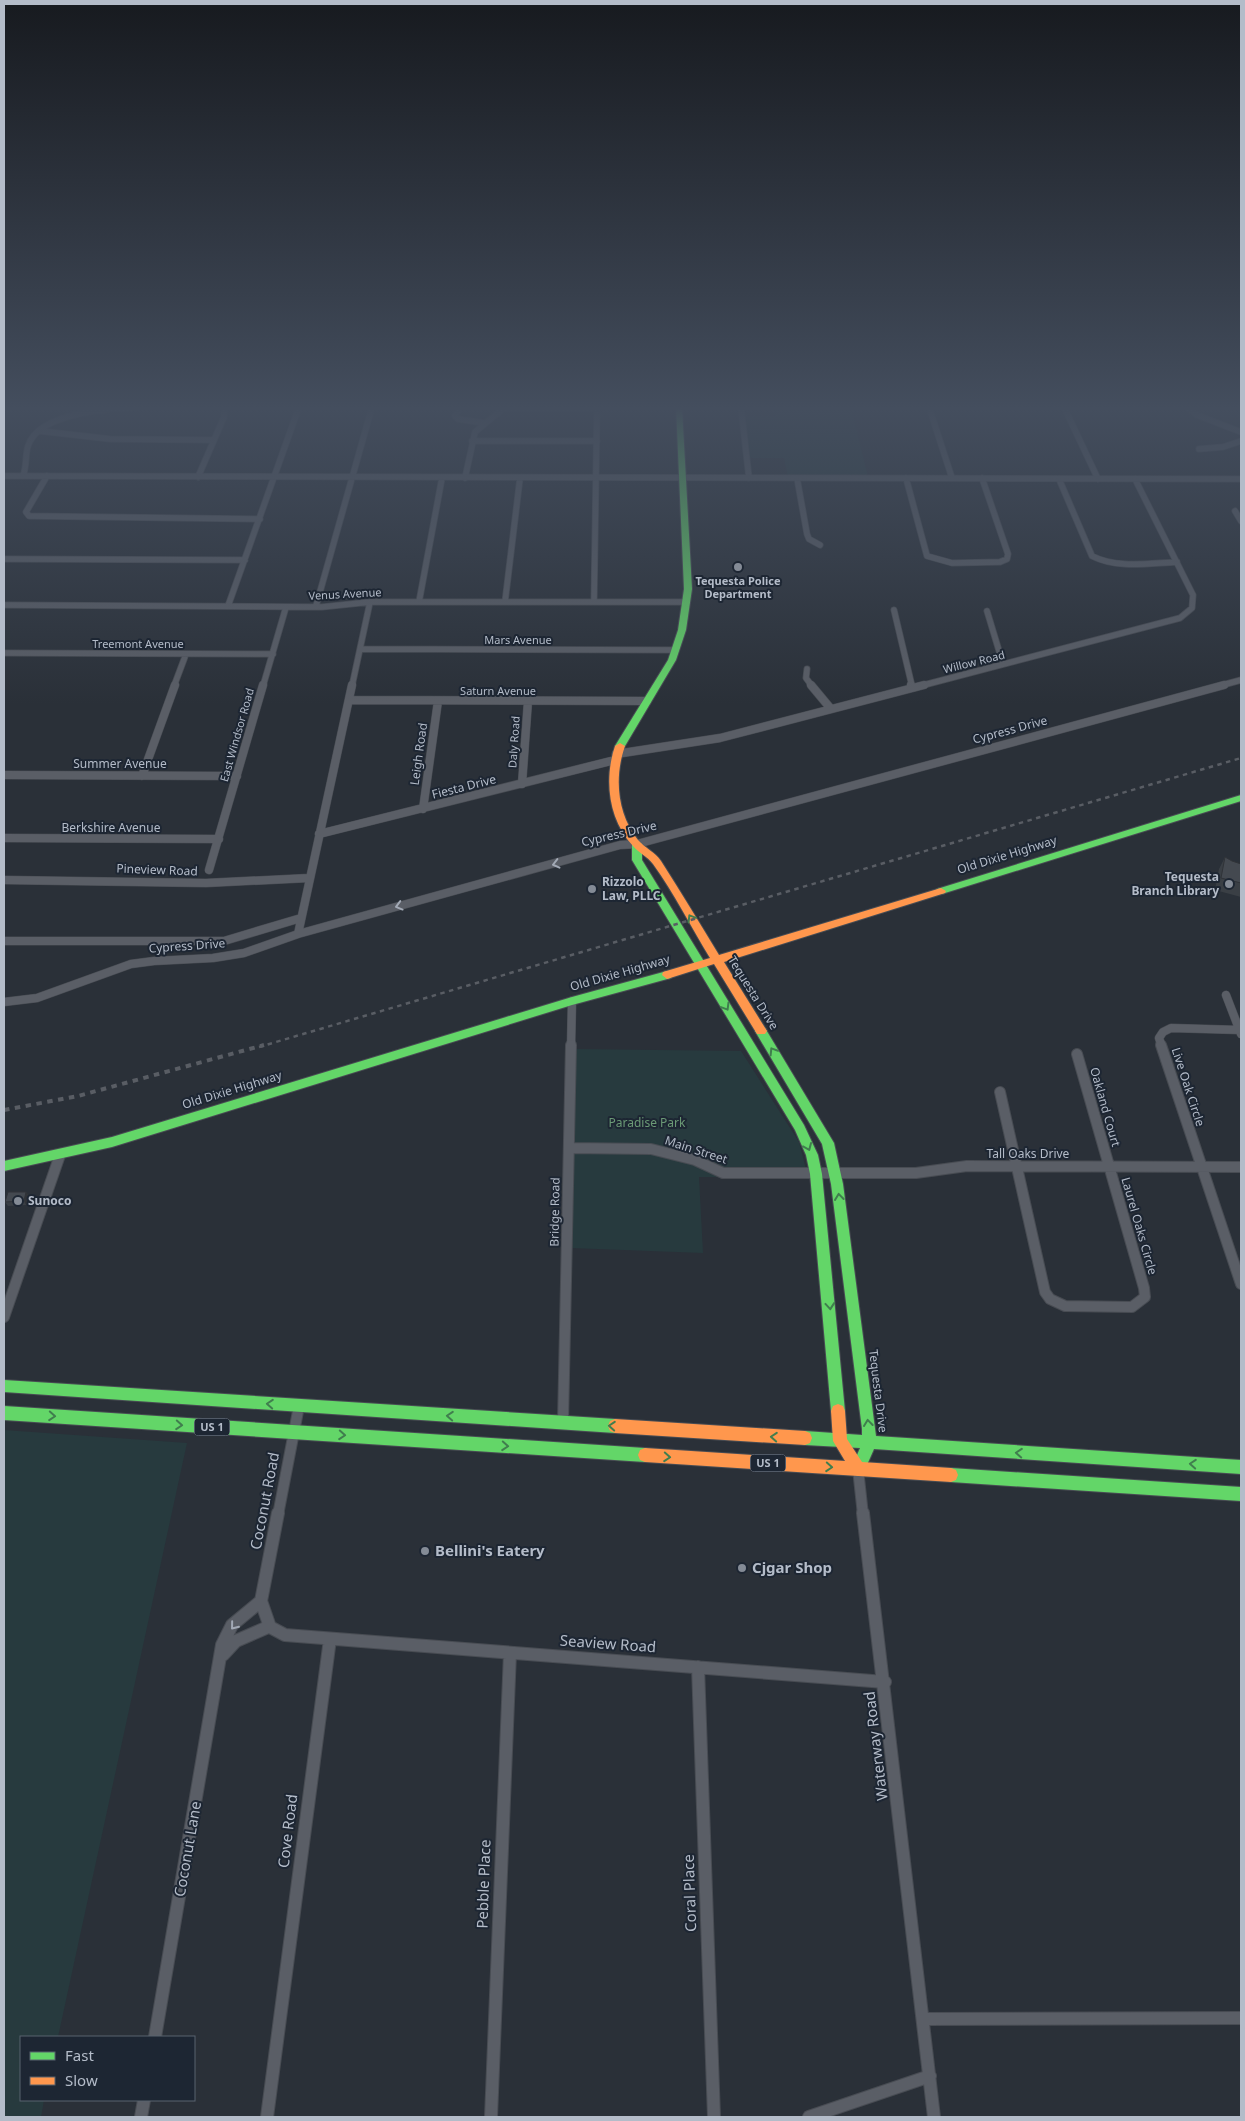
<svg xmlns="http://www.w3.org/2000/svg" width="1245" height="2121" font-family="'Noto Sans',sans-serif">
  <rect width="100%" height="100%" fill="#2a3038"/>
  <path fill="#273a3e" d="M 775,407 L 851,407 L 868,477 L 788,477 L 784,458 L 748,458 L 743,416 L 776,416 Z
    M 575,1049 L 741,1051 L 799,1142 L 808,1177 L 699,1177 L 703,1253 L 571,1248 Z
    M 4,1430 L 187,1443 L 58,2037 L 21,2037 L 21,2100 L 44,2100 L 41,2117 L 4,2117 Z"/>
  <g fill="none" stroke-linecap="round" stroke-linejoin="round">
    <g stroke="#484c53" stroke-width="7">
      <path id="street-far3" d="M 741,407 L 749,478
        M 929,407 L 952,478
        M 1064,407 L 1098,479
        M 1187,407 L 1197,415 L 1241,432
        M 505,408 L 597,408
        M 458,411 L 455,416 L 458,419 L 484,423
        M 40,431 L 110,439 L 214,440
        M 472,441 L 597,441
        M 1199,449 L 1223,447 L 1241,441
        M 4,476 L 1241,479
        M 23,476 C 27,466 25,455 28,446 C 39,411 115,408 144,407
        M 47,476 L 26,512 L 29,516 L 260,519
        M 198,477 L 224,417 L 224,407
        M 465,478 L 475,432 L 505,407
        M 797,478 L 807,534 L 809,539 L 820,545
        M 906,478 L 927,556 L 952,563 L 1000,562 L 1007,559 L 1008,554 L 982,478
        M 1059,479 L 1092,556 C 1117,569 1150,563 1177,562
        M 1235,511 L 1241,521
        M 4,559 L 245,560
        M 419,602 L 442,478
        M 505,602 L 520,478
        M 594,602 L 597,407
        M 4,605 L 322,607 L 370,602 L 687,602
        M 228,606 L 299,407
        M 316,606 L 372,407
        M 894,610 L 912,686
        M 987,611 L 1003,664
        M 360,649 L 676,650
        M 4,653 L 273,654
        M 807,669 L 806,678 L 812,686
        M 174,686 L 186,654
        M 263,686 L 286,607
        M 352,686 L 370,602
        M 920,686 L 1180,618 L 1192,608 L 1193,595 L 1135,479
        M 1219,686 L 1241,680"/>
    </g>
    <g stroke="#484c53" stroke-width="9">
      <path id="street-far2" d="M 811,685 L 831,709
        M 911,685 L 912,688
        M 349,700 L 647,701
        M 616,754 L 720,738 L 924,685
        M 4,775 L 237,776
        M 142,776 L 175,685
        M 522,784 L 528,701
        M 423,809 L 438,701
        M 319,834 L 615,760
        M 4,838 L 219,839
        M 209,870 L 263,685
        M 4,880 L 206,883 L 309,878
        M 298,934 L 352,685
        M 4,941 L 224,941 L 301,918
        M 1226,995 L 1241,1034
        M 4,1002 L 37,998 L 131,964 L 154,961 L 213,958 L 244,953 L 298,934 L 620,845 L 637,844 L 1224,685
        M 571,1047 L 572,1001
        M 1162,1047 L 1159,1038 L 1163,1032 L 1171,1028 L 1240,1030"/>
    </g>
    <g stroke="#484c53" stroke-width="12">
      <path id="street-far1" d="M 1161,1045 L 1241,1284
        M 1000,1092 L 1045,1292 L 1050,1299 L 1065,1306 L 1132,1307 L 1145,1297 L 1144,1288 L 1077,1054
        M 569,1148 L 651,1149 L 695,1160 L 723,1173 L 916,1173 L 967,1166 L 1241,1167
        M 4,1317 L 60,1155
        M 563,1423 L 571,1045
        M 858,1469 L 863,1515
        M 278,1515 L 299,1406"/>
    </g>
    <g stroke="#484c53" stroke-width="14">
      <path id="street" d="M 278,1513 L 261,1601 L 270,1627 L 285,1635 L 885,1682
        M 863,1513 L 934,2117
        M 223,1655 L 236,1641 L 268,1627
        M 698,1667 L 714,2117
        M 923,2019 L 1241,2018
        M 155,2037 L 222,1645 L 232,1625 L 261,1601
        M 141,2117 L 144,2100
        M 267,2117 L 330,1639
        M 491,2117 L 510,1653
        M 809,2117 L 930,2076"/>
    </g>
    <g stroke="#484c53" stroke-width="2">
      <path id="fast" d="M 676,407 L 682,407 L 692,589 L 686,630 L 676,660 L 625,746 L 620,749 L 615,746 L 668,660 L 678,630 L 684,589 Z
        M 1241,795 L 1241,801 L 945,893 L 941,894 L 936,891 L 937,889 Z
        M 637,841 L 642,844 L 642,860 L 804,1125 L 818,1155 L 822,1174 L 845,1411 L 843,1416 L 838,1418 L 833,1416 L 831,1411 L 810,1174 L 806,1155 L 795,1130 L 632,860 L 632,844 Z
        M 667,971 L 671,972 L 672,975 L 671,978 L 572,1005 L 112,1147 L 4,1171 L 4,1161 L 112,1137 L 572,997 Z
        M 761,1027 L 765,1028 L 834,1143 L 843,1184 L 876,1436 L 1241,1460 L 1241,1474 L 874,1449 L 863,1474 L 858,1476 L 853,1474 L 851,1469 L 860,1448 L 805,1445 L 800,1443 L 798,1438 L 800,1433 L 805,1431 L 862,1435 L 862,1429 L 831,1184 L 822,1144 L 755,1031 Z
        M 4,1380 L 615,1419 L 620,1421 L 622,1426 L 620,1431 L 615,1433 L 4,1392 Z
        M 4,1406 L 645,1448 L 650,1450 L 652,1455 L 650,1460 L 645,1462 L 4,1420 Z
        M 951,1468 L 1241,1487 L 1241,1501 L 951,1482 L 946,1480 L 944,1475 L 946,1470 Z"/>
    </g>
    <g stroke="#484c53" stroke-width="2">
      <path id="slow" d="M 620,743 L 625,746 C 614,777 617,814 638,840 C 645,848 655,852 661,861 C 681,892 700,924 719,955 L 941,888 L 946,891 L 945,893 L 724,962 L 767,1031 L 765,1034 L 757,1034 L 714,964 L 667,979 L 662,975 L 663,972 L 710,958 C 691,927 674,893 653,864 C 647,856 639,853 633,846 C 608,819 604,779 615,746 Z
        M 838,1404 L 843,1406 L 845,1411 L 847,1439 L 862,1462 L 951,1468 L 956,1470 L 958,1475 L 956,1480 L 951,1482 L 645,1462 L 640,1460 L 638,1455 L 640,1450 L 645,1448 L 845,1461 L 833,1441 L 831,1411 L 833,1406 Z
        M 615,1419 L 805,1431 L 810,1433 L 812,1438 L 810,1443 L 805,1445 L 615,1433 L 610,1431 L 608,1426 L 610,1421 Z"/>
    </g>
    <use href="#street-far3" stroke="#5a5e66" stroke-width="5.5"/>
    <use href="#street-far2" stroke="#5a5e66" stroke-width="8"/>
    <use href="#street-far1" stroke="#5a5e66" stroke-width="10"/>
    <use href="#street" stroke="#5a5e66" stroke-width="12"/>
    <use href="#fast" fill="#63d668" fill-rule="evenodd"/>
    <use href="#slow" fill="#ff974d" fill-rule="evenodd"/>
    <path stroke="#595d64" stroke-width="2.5" stroke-dasharray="4.5 4.5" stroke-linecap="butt" d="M 259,1047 L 1241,758"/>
    <path stroke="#595d64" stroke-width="4" stroke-dasharray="5.5 5.5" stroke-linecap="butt" d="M 4,1110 L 78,1096 L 264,1045"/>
  </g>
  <path fill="#3a3f45" d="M 1225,857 L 1232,861 L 1241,864 L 1241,897 L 1215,890 L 1219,869 Z
    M 26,1192 L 29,1196 L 26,1205 L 8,1206 L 5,1202 Z"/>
  <path fill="#303338" d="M 26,1192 L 29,1196 L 26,1205 L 24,1201 Z"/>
  <path fill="#444950" stroke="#303338" d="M 1225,857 L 1232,861 L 1241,864 L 1241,883 L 1221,878 Z
    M 8,1192 L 26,1192 L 24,1201 L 5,1202 Z"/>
  <defs><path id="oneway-chevron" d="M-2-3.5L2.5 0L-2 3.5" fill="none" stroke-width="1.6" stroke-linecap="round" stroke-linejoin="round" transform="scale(1.25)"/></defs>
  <g stroke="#a2a9b5">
    <use href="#oneway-chevron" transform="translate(556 864) rotate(166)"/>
    <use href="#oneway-chevron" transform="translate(399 906) rotate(165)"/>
    <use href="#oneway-chevron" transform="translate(234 1626) rotate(129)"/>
  </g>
  <g stroke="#407e4e">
    <use href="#oneway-chevron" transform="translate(691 918) rotate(-121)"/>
    <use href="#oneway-chevron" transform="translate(726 1007) rotate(59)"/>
    <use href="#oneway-chevron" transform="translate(773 1051) rotate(-122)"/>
    <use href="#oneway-chevron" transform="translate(808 1147) rotate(67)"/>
    <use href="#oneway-chevron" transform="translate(839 1197) rotate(-97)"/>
    <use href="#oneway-chevron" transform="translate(830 1306) rotate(85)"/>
    <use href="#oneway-chevron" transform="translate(270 1404) rotate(-176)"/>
    <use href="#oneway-chevron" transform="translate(52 1416) rotate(4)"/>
    <use href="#oneway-chevron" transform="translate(450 1416) rotate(-176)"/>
    <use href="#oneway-chevron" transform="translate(868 1423) rotate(-97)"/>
    <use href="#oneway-chevron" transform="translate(179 1425) rotate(4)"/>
    <use href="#oneway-chevron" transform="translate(612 1426) rotate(-176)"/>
    <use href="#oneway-chevron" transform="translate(342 1435) rotate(4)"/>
    <use href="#oneway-chevron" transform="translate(774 1437) rotate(-176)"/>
    <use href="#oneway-chevron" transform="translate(505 1446) rotate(4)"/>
    <use href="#oneway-chevron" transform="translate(1019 1453) rotate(-176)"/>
    <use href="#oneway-chevron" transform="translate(667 1457) rotate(4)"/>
    <use href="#oneway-chevron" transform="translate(1193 1464) rotate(-176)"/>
    <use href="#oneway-chevron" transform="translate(829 1467) rotate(4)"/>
  </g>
  <linearGradient id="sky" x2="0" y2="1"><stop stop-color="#171a1f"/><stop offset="0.58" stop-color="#444e5e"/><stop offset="1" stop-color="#444e5e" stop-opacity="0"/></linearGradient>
  <rect width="1245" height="704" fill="url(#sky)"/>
  <g fill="#848b96" stroke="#1d2633" stroke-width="2">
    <circle cx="738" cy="567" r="5"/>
    <circle cx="1229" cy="884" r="5"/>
    <circle cx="592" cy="889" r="5"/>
    <circle cx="18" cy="1201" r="5"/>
    <circle cx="425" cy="1551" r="5"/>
    <circle cx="742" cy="1568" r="5"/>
  </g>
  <g text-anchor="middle" stroke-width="4" stroke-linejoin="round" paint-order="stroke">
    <g font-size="11" font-weight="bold" fill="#b4bcc9" stroke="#1d2633">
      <text x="738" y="585">Tequesta Police<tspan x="738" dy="13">Department</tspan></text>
    </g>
    <g font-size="11" fill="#b4bcc9" stroke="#1d2633">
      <text transform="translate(345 594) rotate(-3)" y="4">Venus Avenue</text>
      <text x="518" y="644">Mars Avenue</text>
      <text x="138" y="648">Treemont Avenue</text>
      <text transform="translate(974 662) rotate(-14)" y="4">Willow Road</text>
      <text x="498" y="695">Saturn Avenue</text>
      <text transform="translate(237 735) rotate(-74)" y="4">East Windsor Road</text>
      <text transform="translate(514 742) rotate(-86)" y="4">Daly Road</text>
    </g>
    <g fill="#1d2633" stroke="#878f9c" stroke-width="1">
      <rect x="194.5" y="1418.5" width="35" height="17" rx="4"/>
      <rect x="750.5" y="1454.5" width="35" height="17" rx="4"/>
    </g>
    <g font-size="11" font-weight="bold" fill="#b4bcc9">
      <text x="212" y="1431">US 1</text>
      <text x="768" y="1467">US 1</text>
    </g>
    <g font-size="12" fill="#b4bcc9" stroke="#1d2633">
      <text transform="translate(1010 730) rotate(-15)" y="4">Cypress Drive</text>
      <text transform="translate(419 754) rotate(-82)" y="4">Leigh Road</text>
      <text x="120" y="768">Summer Avenue</text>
      <text transform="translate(464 787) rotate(-14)" y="4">Fiesta Drive</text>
      <text x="111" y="832">Berkshire Avenue</text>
      <text transform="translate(619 834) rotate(-13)" y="4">Cypress Drive</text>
      <text transform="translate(1007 855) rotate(-17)" y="4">Old Dixie Highway</text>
      <text transform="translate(157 870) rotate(2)" y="4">Pineview Road</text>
      <text transform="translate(187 946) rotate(-4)" y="4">Cypress Drive</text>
      <text transform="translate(620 973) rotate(-16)" y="4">Old Dixie Highway</text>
      <text transform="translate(753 993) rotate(58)" y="4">Tequesta Drive</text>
      <text transform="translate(1188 1087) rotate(72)" y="4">Live Oak Circle</text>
      <text transform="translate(232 1090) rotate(-17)" y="4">Old Dixie Highway</text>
      <text transform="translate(1105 1107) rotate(74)" y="4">Oakland Court</text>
      <text transform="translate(696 1150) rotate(18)" y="4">Main Street</text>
      <text x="1028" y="1158">Tall Oaks Drive</text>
      <text transform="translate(555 1212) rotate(-89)" y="4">Bridge Road</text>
      <text transform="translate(1139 1226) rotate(74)" y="4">Laurel Oaks Circle</text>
      <text transform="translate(878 1391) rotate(83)" y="4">Tequesta Drive</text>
    </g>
    <g font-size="12" font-weight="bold" fill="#b4bcc9" stroke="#1d2633" text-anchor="start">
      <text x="1219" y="881" text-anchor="end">Tequesta<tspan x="1219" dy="14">Branch Library</tspan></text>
      <text x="602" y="886">Rizzolo<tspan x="602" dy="14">Law, PLLC</tspan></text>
      <text x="28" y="1205">Sunoco</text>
    </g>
    <g font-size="12" fill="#6b9a76" stroke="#1d2633">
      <text x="647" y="1127">Paradise Park</text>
    </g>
    <g font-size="15" fill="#b4bcc9" stroke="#1d2633">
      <text transform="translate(265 1501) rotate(-79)" y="5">Coconut Road</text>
      <text transform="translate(608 1644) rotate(4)" y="5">Seaview Road</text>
      <text transform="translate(876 1746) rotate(-97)" y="5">Waterway Road</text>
      <text transform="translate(288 1831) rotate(-83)" y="5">Cove Road</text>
      <text transform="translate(188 1849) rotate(-80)" y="5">Coconut Lane</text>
      <text transform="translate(484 1884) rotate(-88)" y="5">Pebble Place</text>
      <text transform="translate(690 1893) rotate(-92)" y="5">Coral Place</text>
    </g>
    <g font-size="15" font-weight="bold" fill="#b4bcc9" stroke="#1d2633" text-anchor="start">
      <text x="435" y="1556">Bellini's Eatery</text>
      <text x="752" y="1573">Cjgar Shop</text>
    </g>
  </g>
  <rect width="1245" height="2121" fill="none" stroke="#b4bcc9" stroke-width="10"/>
  <rect x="20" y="2036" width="175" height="65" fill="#1d2633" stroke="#59626f"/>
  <rect x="30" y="2052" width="25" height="8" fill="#63d668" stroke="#59626f"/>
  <text x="65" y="2061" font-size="15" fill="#b4bcc9">Fast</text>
  <rect x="30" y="2077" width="25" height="8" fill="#ff974d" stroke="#59626f"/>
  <text x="65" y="2086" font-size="15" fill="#b4bcc9">Slow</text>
</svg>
